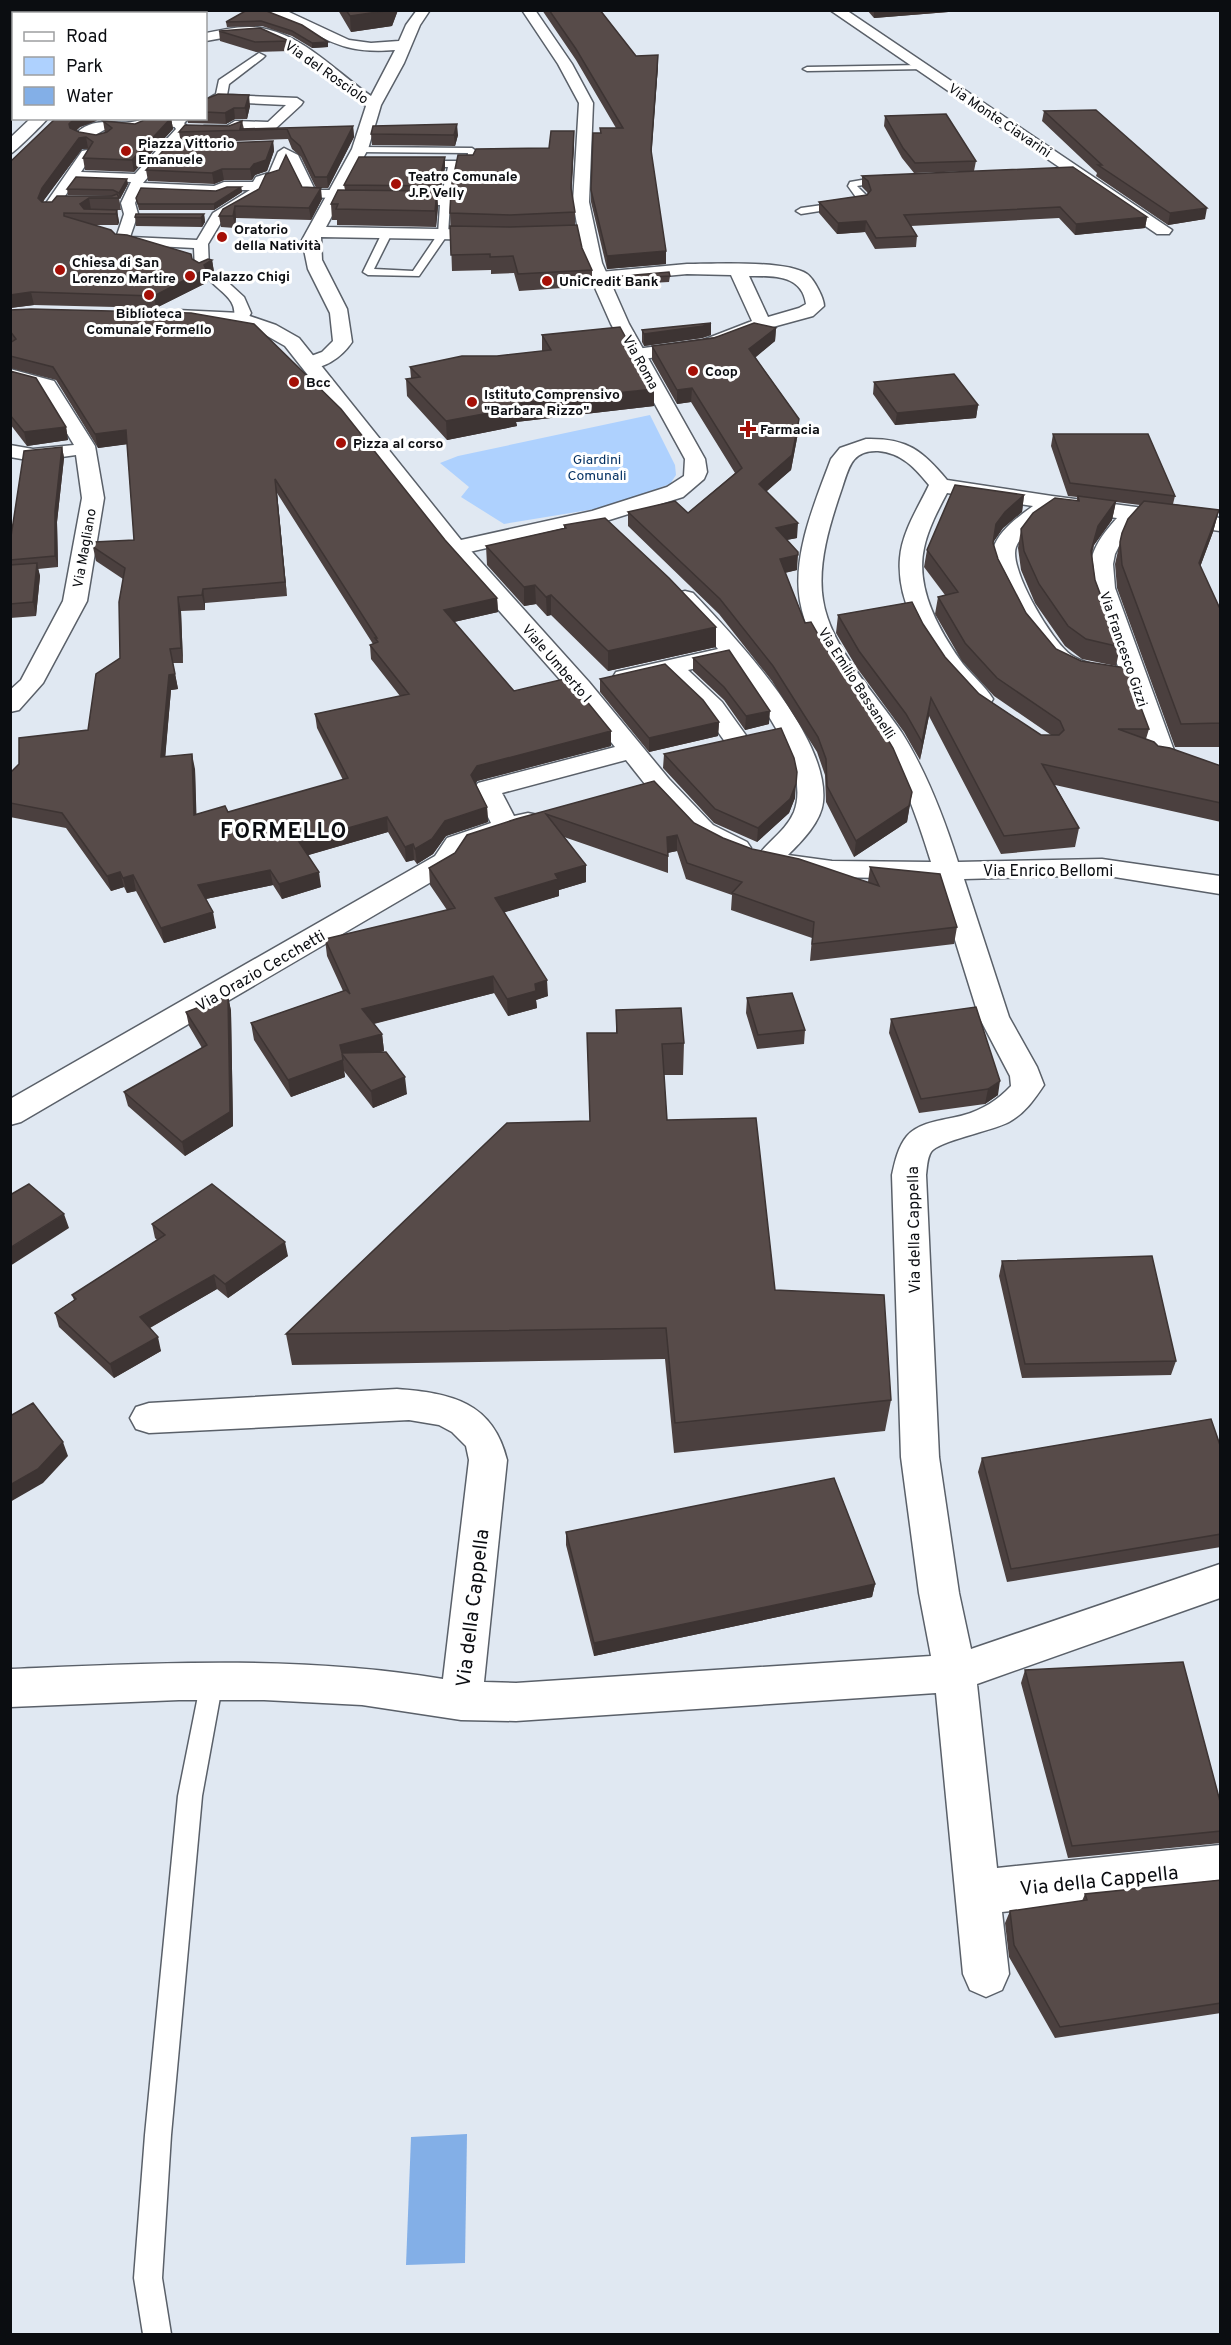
<svg xmlns="http://www.w3.org/2000/svg" width="1231" height="2345" font-family="Overpass,sans-serif">
  <rect width="100%" height="100%" fill="#e0e8f2"/>
  <path fill="#aed1fe" d="M 650,415 L 675,465 L 676,475 L 670,484 L 607,507 L 504,524 L 461,497 L 469,487 L 440,463 L 458,456 Z"/>
  <path fill="#83afe7" d="M 467,2134 L 465,2263 L 406,2265 L 411,2137 Z"/>
  <g fill="none" stroke-linecap="round" stroke-linejoin="round">
    <g stroke="#5a6069" stroke-width="3">
      <path id="service" d="M 922,65 L 926,67 L 925,69 L 807,71 L 803,69 L 807,67 Z
        M 357,147 L 472,148 L 476,151 L 474,166 L 457,167 L 450,202 L 448,234 L 419,276 L 368,275 L 363,272 L 382,233 L 387,230 L 392,233 L 374,269 L 413,271 L 438,234 L 440,205 L 413,205 L 408,202 L 413,199 L 441,199 L 448,167 L 421,167 L 417,164 L 421,161 L 467,161 L 468,153 L 360,152 L 357,151 Z
        M 885,176 L 888,177 L 888,181 L 857,186 L 869,198 L 864,204 L 801,214 L 796,211 L 801,208 L 858,200 L 848,186 L 850,182 Z
        M 212,1671 L 220,1674 L 223,1681 L 202,1796 L 171,2135 L 162,2278 L 171,2334 L 143,2334 L 134,2278 L 145,2135 L 178,1796 L 201,1681 L 204,1674 Z"/>
    </g>
    <g stroke="#5a6069" stroke-width="3">
      <path id="pedestrian" d="M 259,53 L 265,56 L 263,58 L 229,84 L 227,95 L 297,98 L 303,102 L 301,105 L 275,129 L 238,129 L 230,134 L 204,132 L 202,129 L 204,126 L 227,126 L 235,121 L 268,122 L 286,105 L 221,102 L 206,108 L 206,100 L 216,94 L 219,80 Z
        M 174,118 L 189,118 L 184,123 L 189,129 L 143,183 L 214,186 L 224,182 L 253,182 L 256,177 L 269,173 L 278,152 L 284,148 L 298,155 L 315,190 L 334,190 L 341,194 L 334,198 L 305,197 L 287,160 L 280,179 L 266,183 L 259,198 L 223,219 L 208,244 L 209,269 L 202,273 L 195,269 L 194,248 L 117,244 L 115,241 L 124,214 L 121,203 L 131,182 L 76,180 L 54,212 L 44,212 L 42,209 L 82,151 L 87,150 L 93,154 L 81,172 L 135,174 L 176,129 L 171,122 ZM 227,190 L 250,190 L 213,213 L 197,240 L 130,237 L 138,214 L 135,203 L 140,191 L 217,194 Z
        M 215,274 L 220,275 L 244,297 L 251,313 L 246,322 L 236,322 L 233,319 C 240,300 218,291 208,278 Z"/>
    </g>
    <g stroke="#5a6069" stroke-width="3">
      <path id="minor" d="M 258,10 L 289,12 L 349,40 L 371,43 L 399,41 L 406,25 L 417,10 L 430,10 L 420,25 L 404,63 L 381,105 L 368,149 L 326,227 L 493,230 L 499,231 L 502,235 L 499,239 L 493,240 L 321,237 L 322,260 L 347,309 L 352,342 C 342,357 322,372 303,367 L 300,363 L 303,359 L 322,352 L 333,341 L 330,313 L 308,269 L 302,240 L 352,149 L 366,106 C 336,85 298,44 262,36 C 244,33 224,38 206,41 L 206,33 C 223,30 243,25 261,28 C 304,35 337,73 371,96 L 395,50 C 343,54 332,41 288,21 C 279,16 265,17 258,10 Z
        M 830,10 L 846,10 L 1172,230 L 1169,234 L 1157,234 Z
        M 31,118 L 48,118 C 43,124 15,152 10,154 L 10,138 Z
        M 144,118 L 181,118 L 185,122 L 177,127 L 154,126 L 137,133 L 104,130 L 97,134 L 109,136 L 112,139 C 104,147 81,144 73,137 C 95,110 120,131 144,118 Z
        M 687,264 C 714,264 787,260 807,274 C 814,279 824,298 824,306 L 813,316 L 769,328 L 713,349 L 636,360 L 629,358 L 626,354 L 629,350 L 703,340 L 752,321 L 731,275 L 687,274 L 600,282 L 594,281 L 591,277 L 594,273 L 600,272 ZM 749,276 C 772,276 802,274 806,304 L 799,308 L 768,317 Z
        M 10,369 L 54,381 L 95,446 L 104,498 L 87,601 L 43,683 L 19,710 L 10,712 L 10,690 L 21,680 L 63,601 L 82,498 L 76,455 L 33,461 L 10,457 L 10,445 L 33,449 L 74,445 L 40,389 L 10,381 Z
        M 866,439 C 907,438 922,450 947,480 L 1052,496 L 1220,518 L 1220,531 L 1138,520 L 1122,540 L 1115,554 L 1113,564 L 1115,588 L 1176,756 L 1172,762 L 1163,764 L 1154,762 L 1150,756 L 1124,684 C 1101,681 1073,679 1054,665 C 1035,652 986,572 993,549 C 999,530 1018,517 1033,506 L 947,493 C 938,510 928,529 924,548 C 915,589 940,632 963,664 C 973,676 985,686 993,699 L 990,704 C 984,706 978,708 972,704 C 965,700 959,690 953,683 C 926,650 896,603 900,558 C 902,532 918,508 929,485 C 915,468 902,453 878,451 C 852,450 849,467 842,488 C 830,523 817,564 823,600 C 830,647 876,694 902,733 C 927,773 944,818 958,862 L 1102,859 L 1220,876 L 1220,894 L 1102,875 L 964,879 L 1009,1017 L 1037,1067 L 1044,1085 C 1034,1100 1025,1113 1009,1122 C 992,1131 938,1141 931,1152 C 927,1158 927,1168 926,1175 L 939,1457 L 959,1593 L 971,1649 L 1220,1564 L 1220,1598 L 977,1684 L 997,1868 L 1220,1845 L 1220,1889 L 1002,1912 L 1009,1974 L 1002,1990 L 986,1997 L 970,1990 L 963,1974 L 936,1693 L 516,1721 L 461,1720 L 362,1705 L 264,1700 L 179,1700 L 10,1707 L 10,1669 C 155,1663 299,1655 443,1679 L 469,1460 L 466,1446 L 452,1432 L 439,1425 L 409,1420 L 149,1433 L 136,1429 L 130,1418 L 136,1407 L 149,1403 L 397,1389 C 451,1393 493,1402 507,1460 L 484,1682 L 516,1683 L 931,1656 L 919,1593 L 901,1457 L 892,1175 C 895,1161 898,1147 907,1136 C 920,1121 947,1120 964,1115 C 982,1110 998,1100 1011,1086 L 1010,1076 L 979,1017 L 936,879 L 832,877 L 776,869 L 774,865 L 760,864 L 756,858 C 767,842 786,831 794,812 C 812,766 755,694 728,661 L 688,670 L 722,702 L 750,741 L 746,746 L 737,749 L 728,746 L 704,712 L 665,675 L 625,684 L 616,682 L 613,677 L 616,672 L 718,649 L 673,598 L 677,593 L 685,591 L 693,593 C 735,637 830,737 823,802 C 821,822 802,841 788,855 L 832,861 L 931,862 C 917,817 901,771 875,732 C 849,691 808,650 800,601 C 792,555 815,502 831,459 L 840,448 ZM 1056,510 L 1117,518 C 1107,529 1096,542 1092,557 C 1082,589 1108,638 1119,669 C 1102,667 1084,664 1071,655 C 1052,642 1008,568 1016,547 C 1023,530 1043,520 1056,510 Z
        M 456,541 L 464,543 L 589,682 L 669,779 L 713,825 L 747,842 L 751,848 L 747,854 C 704,864 650,790 626,760 L 502,793 L 514,816 L 528,813 L 538,815 L 542,821 L 538,827 L 467,850 L 455,868 L 21,1122 L 10,1125 L 10,1099 L 435,856 L 447,838 L 491,823 L 474,789 L 478,783 L 615,747 L 571,692 L 448,553 L 445,548 L 448,543 Z"/>
    </g>
    <g stroke="#5a6069" stroke-width="3">
      <path id="tertiary" d="M 522,10 L 535,10 L 572,64 L 593,103 L 589,202 L 602,263 L 629,324 L 705,459 L 707,472 L 704,479 L 683,497 L 606,521 L 456,555 L 448,553 L 285,346 L 262,333 L 239,324 L 177,322 L 170,320 L 168,316 L 170,312 L 177,310 L 241,313 L 276,325 L 299,338 L 461,540 L 592,511 L 667,487 L 684,476 L 685,459 L 611,324 L 584,263 L 573,202 L 579,103 L 558,64 Z"/>
    </g>
    <use href="#service" fill="#fff" fill-rule="evenodd"/>
    <use href="#pedestrian" fill="#fff" fill-rule="evenodd"/>
    <use href="#minor" fill="#fff" fill-rule="evenodd"/>
    <use href="#tertiary" fill="#fff" fill-rule="evenodd"/>
  </g>
  <path fill="#4b403f" fill-rule="evenodd" d="M 247,10 L 328,47 L 312,48 L 292,36 L 262,26 L 227,27 L 226,22 Z
    M 338,10 L 398,10 L 392,26 L 351,32 Z
    M 542,10 L 600,10 L 636,56 L 658,66 L 651,153 L 666,251 L 666,264 L 607,269 L 591,202 L 591,190 L 600,133 L 600,128 L 616,128 L 576,60 Z
    M 867,10 L 973,10 L 874,18 Z
    M 219,31 L 289,41 L 290,51 L 256,52 L 220,41 Z
    M 206,99 L 250,106 L 247,119 L 235,119 L 226,124 L 188,123 L 187,118 L 206,118 Z
    M 1044,111 L 1205,219 L 1168,225 L 1096,176 L 1097,173 L 1042,121 Z
    M 885,116 L 976,161 L 974,171 L 914,173 L 902,158 L 884,126 Z
    M 56,118 L 98,118 L 96,121 L 80,127 L 76,131 L 79,132 L 96,135 L 105,133 L 103,121 L 135,124 L 171,118 L 173,129 L 134,172 L 85,170 L 83,158 L 89,149 L 82,149 L 44,200 L 43,202 L 52,202 L 57,196 L 113,196 L 68,195 L 67,189 L 128,184 L 120,199 L 119,198 L 121,210 L 97,210 L 117,210 L 119,222 L 118,225 L 93,225 L 115,234 L 192,259 L 199,263 L 212,260 L 214,272 L 208,276 L 208,282 L 156,308 L 34,305 L 10,308 L 10,162 Z
    M 116,118 L 133,118 L 126,120 L 117,120 Z
    M 242,121 L 244,129 L 353,126 L 354,137 L 328,188 L 316,188 L 301,157 L 292,149 L 288,139 L 181,143 L 179,132 L 229,126 Z
    M 574,131 L 574,144 L 571,192 L 575,212 L 575,225 L 582,248 L 592,270 L 592,286 L 519,291 L 514,273 L 491,274 L 491,270 L 452,271 L 450,213 L 473,155 L 549,148 Z
    M 371,134 L 458,135 L 455,146 L 372,145 Z
    M 273,141 L 274,151 L 267,171 L 255,175 L 252,180 L 224,180 L 214,184 L 148,181 L 146,170 Z
    M 445,157 L 445,168 L 439,197 L 437,197 L 438,207 L 436,227 L 337,225 L 337,220 L 332,220 L 331,204 L 345,190 L 344,185 Z
    M 862,176 L 1147,217 L 1145,228 L 1075,235 L 1059,218 L 911,226 L 917,236 L 916,247 L 875,249 L 865,232 L 837,234 L 819,213 L 819,202 L 867,195 L 868,194 L 867,192 L 862,187 Z
    M 241,187 L 242,192 L 214,210 L 139,210 L 136,198 L 216,191 Z
    M 302,187 L 322,199 L 311,220 L 236,218 L 235,228 L 221,227 L 219,216 L 223,209 Z
    M 204,214 L 205,222 L 202,227 L 136,226 L 135,217 Z
    M 670,276 L 669,282 L 614,285 L 613,283 L 613,277 Z
    M 10,310 L 445,540 L 497,598 L 498,612 L 454,622 L 514,691 L 611,731 L 611,746 L 477,781 L 476,784 L 487,807 L 488,822 L 446,836 L 433,854 L 417,864 L 414,860 L 406,862 L 388,832 L 308,855 L 321,887 L 282,899 L 273,885 L 206,899 L 216,928 L 164,943 L 136,891 L 127,893 L 124,887 L 111,891 L 66,828 L 10,817 L 10,773 L 88,730 L 120,658 L 123,579 L 96,561 L 93,547 L 134,540 L 127,444 L 98,448 L 56,380 L 10,368 L 10,343 L 12,342 L 10,339 ZM 277,493 L 373,644 L 370,645 L 371,659 L 400,696 L 315,714 L 317,728 L 343,780 L 228,812 L 196,814 L 195,769 L 165,757 L 171,690 L 178,689 L 173,663 L 183,663 L 181,611 L 205,610 L 205,603 L 287,596 Z
    M 711,323 L 711,335 L 702,338 L 644,346 L 642,342 L 642,330 Z
    M 776,328 L 775,341 L 755,357 L 799,419 L 798,433 L 791,470 L 766,491 L 797,538 L 787,540 L 797,570 L 785,573 L 805,623 L 912,792 L 907,822 L 854,857 L 826,802 L 825,775 L 817,752 L 772,681 L 719,614 L 628,526 L 628,512 L 688,513 L 735,473 L 691,402 L 677,404 L 652,360 L 652,346 Z
    M 542,335 L 654,406 L 516,422 L 517,426 L 447,440 L 407,396 L 406,379 L 411,378 L 410,367 L 542,351 Z
    M 10,371 L 66,427 L 68,440 L 27,446 L 10,424 Z
    M 874,382 L 978,405 L 976,418 L 895,425 L 873,394 Z
    M 1053,434 L 1175,496 L 1173,504 L 1219,510 L 1213,532 L 1200,567 L 1221,611 L 1221,747 L 1175,747 L 1117,588 L 1115,564 L 1122,533 L 1140,505 L 1116,502 L 1112,520 L 1094,545 L 1092,554 L 1095,580 L 1120,647 L 1116,666 L 1082,659 L 1065,646 L 1035,603 L 1021,570 L 1018,548 L 1021,529 L 1077,501 L 1077,497 L 1068,496 L 1051,446 Z
    M 62,447 L 64,458 L 57,522 L 58,567 L 38,569 L 40,576 L 36,616 L 10,618 L 10,543 Z
    M 1024,495 L 1022,512 L 1003,528 L 994,541 L 993,544 L 998,559 L 1026,613 L 1056,649 L 1149,729 L 1146,739 L 1158,746 L 1221,766 L 1221,822 L 1055,785 L 1079,828 L 1075,847 L 1001,854 L 929,716 L 920,760 L 904,732 L 857,668 L 836,633 L 838,615 L 923,624 L 945,657 L 979,694 L 1041,735 L 1051,735 L 994,696 L 962,661 L 935,614 L 938,597 L 945,595 L 924,567 L 927,550 Z
    M 564,525 L 716,647 L 608,671 L 551,615 L 547,616 L 536,604 L 524,606 L 487,565 L 486,546 L 564,528 Z
    M 693,658 L 769,724 L 745,730 L 724,700 L 693,671 Z
    M 600,679 L 719,722 L 718,736 L 649,752 L 600,692 Z
    M 664,754 L 795,798 L 789,813 L 757,842 L 714,823 L 663,768 Z
    M 654,781 L 694,823 L 723,838 L 752,849 L 868,882 L 870,867 L 957,927 L 954,944 L 810,961 L 812,938 L 731,910 L 732,895 L 686,879 L 677,851 L 668,853 L 668,873 L 564,837 L 586,882 L 559,890 L 559,896 L 504,912 L 548,996 L 536,1000 L 537,1008 L 508,1016 L 494,993 L 374,1024 L 382,1034 L 384,1051 L 377,1053 L 407,1094 L 373,1108 L 344,1071 L 345,1077 L 291,1097 L 254,1040 L 251,1023 L 343,991 L 327,956 L 325,939 L 447,910 L 430,885 L 429,868 L 455,853 L 467,835 Z
    M 228,996 L 231,1011 L 233,1126 L 185,1156 L 128,1106 L 124,1092 L 202,1048 L 189,1026 L 186,1012 Z
    M 747,998 L 805,1030 L 804,1044 L 757,1049 L 746,1013 Z
    M 616,1010 L 684,1043 L 683,1075 L 664,1075 L 667,1120 L 775,1290 L 891,1400 L 885,1431 L 674,1453 L 665,1359 L 292,1365 L 286,1334 L 590,1121 L 587,1033 L 616,1033 Z
    M 891,1019 L 998,1095 L 985,1104 L 919,1113 L 889,1033 Z
    M 152,1224 L 288,1256 L 228,1298 L 217,1289 L 150,1328 L 161,1351 L 114,1378 L 59,1327 L 55,1313 L 74,1300 L 72,1295 L 157,1240 L 155,1238 Z
    M 1002,1261 L 1176,1361 L 1171,1375 L 1022,1378 L 999,1276 Z
    M 1221,1448 L 1221,1547 L 1007,1582 L 978,1472 L 982,1458 Z
    M 566,1532 L 875,1584 L 872,1597 L 594,1656 L 566,1545 Z
    M 1025,1670 L 1221,1805 L 1221,1843 L 1068,1858 L 1021,1683 Z
    M 1221,1880 L 1221,2013 L 1055,2038 L 1009,1957 L 1005,1923 L 1010,1911 L 1082,1901 L 1085,1894 Z"/>
  <path fill="#3d3433" d="M 391,10 L 398,10 L 392,26 L 351,32 L 350,16 Z
    M 874,10 L 973,10 L 874,18 Z
    M 328,42 L 328,47 L 312,48 L 312,43 Z
    M 658,55 L 658,66 L 651,162 L 651,150 Z
    M 249,95 L 250,106 L 247,119 L 245,108 Z
    M 234,108 L 235,119 L 226,124 L 225,113 Z
    M 75,118 L 98,118 L 96,121 L 80,127 L 71,135 L 69,124 Z
    M 171,118 L 173,129 L 134,172 L 132,160 Z
    M 457,124 L 458,135 L 455,146 L 454,135 Z
    M 353,126 L 354,137 L 328,188 L 327,177 Z
    M 574,131 L 574,144 L 571,202 L 571,188 Z
    M 86,137 L 88,148 L 82,149 L 44,200 L 40,210 L 38,198 L 42,188 L 79,138 Z
    M 273,141 L 274,151 L 267,171 L 255,175 L 252,180 L 250,169 Z
    M 445,157 L 445,168 L 439,197 L 438,186 Z
    M 222,169 L 224,180 L 214,184 L 212,173 Z
    M 127,179 L 128,184 L 120,199 L 119,193 Z
    M 241,187 L 242,192 L 214,210 L 214,204 Z
    M 321,188 L 322,199 L 311,220 L 309,208 Z
    M 437,191 L 438,207 L 436,227 L 435,211 Z
    M 89,198 L 91,210 L 86,213 L 80,204 Z
    M 235,206 L 236,218 L 235,228 L 233,216 Z
    M 1207,208 L 1205,219 L 1168,225 L 1170,213 Z
    M 117,210 L 119,222 L 118,225 L 116,214 Z
    M 204,214 L 205,222 L 202,227 L 201,218 Z
    M 1147,217 L 1145,228 L 1075,235 L 1076,224 Z
    M 866,221 L 865,232 L 837,234 L 838,223 Z
    M 666,251 L 666,264 L 607,269 L 607,256 Z
    M 212,260 L 214,272 L 208,276 L 208,282 L 156,308 L 154,296 Z
    M 31,292 L 34,305 L 10,308 L 10,295 Z
    M 711,323 L 711,335 L 702,338 L 644,346 L 644,334 Z
    M 776,328 L 775,341 L 749,363 L 749,349 Z
    M 692,388 L 691,402 L 677,404 L 677,390 Z
    M 654,389 L 654,406 L 516,422 L 517,426 L 447,440 L 446,421 L 512,404 Z
    M 978,405 L 976,418 L 895,425 L 897,413 Z
    M 799,419 L 798,433 L 791,470 L 758,499 L 759,484 Z
    M 66,427 L 68,440 L 27,446 L 24,432 Z
    M 126,430 L 129,444 L 98,448 L 95,434 Z
    M 62,447 L 64,458 L 57,522 L 58,567 L 55,556 L 55,511 Z
    M 275,479 L 277,493 L 287,596 L 285,582 Z
    M 1024,495 L 1022,512 L 1003,528 L 994,541 L 996,524 L 1005,512 Z
    M 1116,501 L 1112,520 L 1094,545 L 1088,570 L 1098,526 Z
    M 1219,510 L 1213,532 L 1193,586 L 1199,563 Z
    M 798,523 L 797,538 L 775,542 L 776,528 Z
    M 798,555 L 797,570 L 779,574 L 780,559 Z
    M 37,563 L 40,576 L 36,616 L 33,602 Z
    M 535,585 L 536,604 L 524,606 L 524,587 Z
    M 203,589 L 205,603 L 205,610 L 202,595 Z
    M 551,595 L 551,615 L 547,616 L 546,597 Z
    M 178,597 L 181,611 L 183,663 L 181,648 Z
    M 497,598 L 498,612 L 445,624 L 444,610 Z
    M 716,627 L 716,647 L 608,671 L 608,651 Z
    M 175,674 L 178,689 L 171,690 L 164,772 L 161,757 L 169,675 Z
    M 931,698 L 929,716 L 920,760 L 922,742 Z
    M 770,711 L 769,724 L 745,730 L 746,716 Z
    M 719,722 L 718,736 L 649,752 L 649,738 Z
    M 611,731 L 611,746 L 477,781 L 472,790 L 471,775 L 477,766 Z
    M 192,754 L 195,769 L 197,830 L 194,815 Z
    M 796,784 L 795,798 L 789,813 L 757,842 L 758,828 Z
    M 912,792 L 907,822 L 854,857 L 856,841 Z
    M 487,807 L 488,822 L 446,836 L 433,854 L 417,864 L 415,849 L 445,821 Z
    M 387,817 L 388,832 L 302,857 L 299,842 Z
    M 677,835 L 677,851 L 666,853 L 667,837 Z
    M 413,844 L 414,860 L 406,862 L 405,847 Z
    M 586,865 L 586,882 L 559,890 L 559,896 L 496,915 L 495,898 L 555,874 Z
    M 270,870 L 273,885 L 201,900 L 198,885 Z
    M 120,872 L 124,887 L 111,891 L 107,876 Z
    M 319,872 L 321,887 L 282,899 L 279,884 Z
    M 133,875 L 136,891 L 127,893 L 123,878 Z
    M 213,912 L 216,928 L 164,943 L 161,928 Z
    M 493,976 L 494,993 L 364,1026 L 362,1009 Z
    M 547,980 L 548,996 L 536,1000 L 537,1008 L 508,1016 L 507,999 L 535,984 Z
    M 228,996 L 231,1011 L 233,1126 L 185,1156 L 182,1142 Z
    M 382,1034 L 384,1051 L 347,1061 L 342,1054 L 345,1077 L 291,1097 L 288,1080 L 340,1045 Z
    M 405,1077 L 407,1094 L 373,1108 L 371,1091 Z
    M 1000,1081 L 998,1095 L 985,1104 L 988,1089 Z
    M 64,1214 L 69,1228 L 10,1266 L 10,1248 Z
    M 285,1242 L 288,1256 L 228,1298 L 225,1284 Z
    M 214,1275 L 217,1289 L 144,1331 L 140,1317 Z
    M 158,1337 L 161,1351 L 114,1378 L 110,1364 Z
    M 63,1442 L 68,1456 L 43,1483 L 10,1502 L 10,1485 Z
    M 875,1584 L 872,1597 L 594,1656 L 594,1643 Z"/>
  <path fill="#574b49" stroke="#3d3433" stroke-width="1.5" fill-rule="evenodd" d="M 247,10 L 264,10 L 302,25 L 328,42 L 312,43 L 292,31 L 261,21 L 226,22 Z
    M 346,10 L 391,10 L 350,16 Z
    M 549,10 L 600,10 L 636,56 L 658,55 L 651,150 L 666,251 L 607,256 L 591,190 L 593,133 L 601,133 L 600,128 L 623,128 L 576,49 Z
    M 260,28 L 289,41 L 255,42 L 219,31 Z
    M 218,94 L 249,95 L 245,108 L 234,108 L 225,113 L 206,112 L 206,99 Z
    M 1096,110 L 1207,208 L 1170,213 L 1098,165 L 1102,165 L 1044,111 Z
    M 946,114 L 976,161 L 915,163 L 903,148 L 885,116 Z
    M 56,118 L 75,118 L 69,124 L 70,128 L 79,132 L 96,135 L 107,132 L 112,128 L 103,121 L 135,124 L 149,118 L 171,118 L 132,160 L 83,158 L 93,142 L 86,137 L 79,138 L 42,188 L 38,198 L 42,202 L 52,202 L 57,196 L 112,196 L 117,194 L 119,198 L 89,198 L 80,204 L 84,209 L 117,210 L 116,214 L 64,213 L 64,216 L 111,230 L 115,234 L 127,235 L 191,254 L 192,259 L 199,263 L 208,259 L 212,260 L 204,265 L 206,269 L 154,296 L 31,292 L 10,295 L 10,162 Z
    M 242,121 L 240,129 L 353,126 L 327,177 L 315,177 L 300,146 L 291,138 L 287,129 L 179,132 L 185,125 L 229,126 Z
    M 457,124 L 454,135 L 371,134 L 373,126 Z
    M 551,131 L 574,131 L 571,188 L 575,212 L 510,215 L 450,213 L 451,188 L 458,155 L 473,155 L 476,149 L 549,148 Z
    M 273,141 L 266,160 L 254,164 L 250,169 L 222,169 L 212,173 L 146,170 L 168,145 Z
    M 286,155 L 302,187 L 321,188 L 309,208 L 235,206 L 233,216 L 219,216 L 223,209 L 259,189 L 266,174 L 279,170 Z
    M 359,157 L 445,157 L 438,186 L 344,185 Z
    M 1073,167 L 1147,217 L 1076,224 L 1060,207 L 904,215 L 917,236 L 876,238 L 866,221 L 838,223 L 819,202 L 867,195 L 871,190 L 868,181 L 862,176 Z
    M 76,177 L 127,179 L 119,193 L 113,190 L 67,189 Z
    M 227,187 L 241,187 L 214,204 L 138,204 L 136,198 L 141,188 L 216,191 Z
    M 338,190 L 437,191 L 435,211 L 336,209 L 338,204 L 331,204 Z
    M 136,214 L 204,214 L 201,218 L 135,217 Z
    M 577,225 L 582,248 L 592,270 L 518,274 L 513,256 L 490,257 L 490,254 L 451,255 L 450,226 L 510,227 Z
    M 669,272 L 670,276 L 614,279 L 613,277 Z
    M 31,309 L 191,313 L 254,324 L 341,409 L 445,540 L 497,598 L 444,610 L 514,691 L 568,678 L 611,731 L 477,766 L 471,775 L 487,807 L 445,821 L 432,839 L 415,849 L 413,844 L 405,847 L 387,817 L 299,842 L 319,872 L 279,884 L 270,870 L 198,885 L 213,912 L 161,928 L 133,875 L 123,878 L 120,872 L 107,876 L 62,813 L 10,803 L 10,773 L 19,764 L 19,738 L 88,730 L 96,674 L 120,658 L 119,602 L 125,568 L 93,547 L 94,542 L 134,540 L 126,430 L 95,434 L 53,367 L 10,356 L 10,343 L 16,339 L 10,331 L 10,310 ZM 275,479 L 377,638 L 375,638 L 378,642 L 370,645 L 409,694 L 315,714 L 348,778 L 228,812 L 225,806 L 194,815 L 192,754 L 161,757 L 169,675 L 175,674 L 170,649 L 181,648 L 178,597 L 202,595 L 203,589 L 285,582 Z
    M 711,323 L 703,326 L 644,334 L 642,330 Z
    M 754,323 L 776,328 L 749,349 L 799,419 L 792,455 L 759,484 L 798,523 L 776,528 L 798,552 L 798,555 L 780,559 L 805,623 L 811,622 L 830,655 L 875,718 L 893,748 L 912,792 L 909,806 L 856,841 L 827,786 L 826,759 L 818,737 L 773,666 L 720,599 L 628,512 L 675,501 L 688,513 L 742,468 L 692,388 L 677,390 L 652,346 L 714,338 Z
    M 620,327 L 654,389 L 512,404 L 516,408 L 446,421 L 406,379 L 420,377 L 410,367 L 462,356 L 497,356 L 551,350 L 542,335 Z
    M 10,371 L 36,378 L 66,427 L 24,432 L 10,415 Z
    M 954,374 L 978,405 L 897,413 L 874,382 Z
    M 1053,434 L 1148,434 L 1175,496 L 1070,483 Z
    M 62,447 L 55,511 L 55,556 L 10,560 L 10,543 L 24,451 Z
    M 955,485 L 1024,495 L 1005,512 L 996,524 L 993,543 L 998,559 L 1026,613 L 1056,649 L 1081,661 L 1126,668 L 1149,729 L 1118,729 L 1154,742 L 1158,746 L 1170,748 L 1221,766 L 1221,803 L 1042,764 L 1079,828 L 1004,836 L 931,698 L 922,742 L 906,714 L 859,651 L 838,615 L 912,602 L 923,624 L 945,657 L 979,694 L 1041,735 L 1059,735 L 1064,730 L 1060,721 L 997,678 L 965,643 L 938,597 L 958,592 L 927,550 Z
    M 1078,496 L 1116,501 L 1098,526 L 1091,551 L 1095,580 L 1120,647 L 1086,639 L 1068,626 L 1039,584 L 1024,551 L 1021,529 L 1033,513 L 1055,498 L 1079,501 Z
    M 1144,501 L 1219,510 L 1199,563 L 1221,611 L 1221,723 L 1181,724 L 1122,565 L 1120,542 L 1122,533 L 1128,519 Z
    M 605,518 L 669,578 L 716,627 L 608,651 L 551,595 L 546,597 L 535,585 L 524,587 L 486,546 L 566,528 L 564,525 Z
    M 37,563 L 33,602 L 10,604 L 10,565 Z
    M 729,650 L 770,711 L 746,716 L 724,687 L 693,658 Z
    M 665,664 L 703,700 L 719,722 L 649,738 L 600,679 Z
    M 781,728 L 794,758 L 797,772 L 796,784 L 790,799 L 758,828 L 715,809 L 664,754 Z
    M 654,781 L 694,823 L 723,838 L 752,849 L 799,859 L 879,886 L 870,867 L 940,874 L 957,927 L 812,944 L 814,922 L 732,893 L 742,882 L 687,863 L 677,835 L 667,837 L 668,856 L 546,814 L 586,865 L 555,874 L 558,879 L 495,898 L 547,980 L 535,984 L 536,991 L 507,999 L 493,976 L 362,1009 L 382,1034 L 340,1045 L 342,1053 L 386,1052 L 405,1077 L 371,1091 L 342,1054 L 343,1060 L 288,1080 L 251,1023 L 346,990 L 350,994 L 325,939 L 455,908 L 429,868 L 455,853 L 467,835 L 516,819 Z
    M 792,993 L 805,1030 L 758,1035 L 747,998 Z
    M 228,996 L 230,1112 L 182,1142 L 124,1092 L 207,1045 L 186,1012 Z
    M 976,1007 L 1000,1081 L 988,1089 L 921,1099 L 891,1019 Z
    M 681,1008 L 684,1043 L 662,1044 L 667,1120 L 756,1118 L 775,1290 L 884,1295 L 891,1400 L 675,1423 L 666,1328 L 286,1334 L 507,1123 L 590,1121 L 587,1033 L 617,1033 L 616,1010 Z
    M 29,1184 L 64,1214 L 10,1248 L 10,1195 Z
    M 212,1184 L 285,1242 L 225,1284 L 214,1275 L 140,1317 L 158,1337 L 110,1364 L 55,1313 L 76,1299 L 72,1295 L 165,1235 L 152,1224 Z
    M 1152,1256 L 1176,1361 L 1025,1364 L 1002,1261 Z
    M 33,1403 L 63,1442 L 38,1469 L 10,1485 L 10,1416 Z
    M 1211,1419 L 1221,1448 L 1221,1534 L 1011,1569 L 982,1458 Z
    M 834,1478 L 875,1584 L 594,1643 L 566,1532 Z
    M 1183,1662 L 1221,1805 L 1221,1831 L 1072,1846 L 1025,1670 Z
    M 1221,1880 L 1221,2003 L 1060,2027 L 1014,1945 L 1010,1911 L 1087,1900 L 1085,1894 Z"/>
  <g fill="#a51007" stroke="#fff" stroke-width="2">
    <circle cx="126" cy="151" r="6"/>
    <circle cx="396" cy="184" r="6"/>
    <circle cx="222" cy="237" r="6"/>
    <circle cx="60" cy="270" r="6"/>
    <circle cx="190" cy="276" r="6"/>
    <circle cx="547" cy="281" r="6"/>
    <circle cx="149" cy="295" r="6"/>
    <circle cx="693" cy="371" r="6"/>
    <circle cx="294" cy="382" r="6"/>
    <circle cx="472" cy="402" r="6"/>
    <path d="M745 420h6v6h6v6h-6v6h-6v-6h-6v-6h6z"/>
    <circle cx="341" cy="443" r="6"/>
  </g>
  <g text-anchor="middle" stroke-width="6" stroke-linejoin="round" paint-order="stroke">
    <g font-size="14" fill="#0b0d11" stroke="#fff">
      <text transform="translate(327 72) rotate(35)" y="5">Via del Rosciolo</text>
      <text transform="translate(1000 120) rotate(34)" y="5">Via Monte Ciavarini</text>
      <text transform="translate(641 362) rotate(61)" y="5">Via Roma</text>
      <text transform="translate(84 548) rotate(-80)" y="5">Via Magliano</text>
      <text transform="translate(1124 649) rotate(71)" y="5">Via Francesco Gizzi</text>
      <text transform="translate(557 663) rotate(49)" y="5">Viale Umberto I</text>
      <text transform="translate(857 683) rotate(57)" y="5">Via Emilio Bassanelli</text>
    </g>
    <g font-size="14" font-weight="bold" fill="#0b0d11" stroke="#fff" text-anchor="start">
      <text x="138" y="148">Piazza Vittorio<tspan x="138" dy="16">Emanuele</tspan></text>
      <text x="408" y="181">Teatro Comunale<tspan x="408" dy="16">J.P. Velly</tspan></text>
      <text x="234" y="234">Oratorio<tspan x="234" dy="16">della Natività</tspan></text>
      <text x="72" y="267">Chiesa di San<tspan x="72" dy="16">Lorenzo Martire</tspan></text>
      <text x="202" y="281">Palazzo Chigi</text>
      <text x="559" y="286">UniCredit Bank</text>
      <text x="149" y="318" text-anchor="middle">Biblioteca<tspan x="149" dy="16">Comunale Formello</tspan></text>
      <text x="705" y="376">Coop</text>
      <text x="306" y="387">Bcc</text>
      <text x="484" y="399">Istituto Comprensivo<tspan x="484" dy="16">"Barbara Rizzo"</tspan></text>
      <text x="760" y="434">Farmacia</text>
      <text x="353" y="448">Pizza al corso</text>
    </g>
    <g font-size="14" fill="#063365" stroke="#fff">
      <text x="597" y="464">Giardini<tspan x="597" dy="16">Comunali</tspan></text>
    </g>
    <g font-size="16" fill="#0b0d11" stroke="#fff">
      <text x="1048" y="876">Via Enrico Bellomi</text>
      <text transform="translate(260 970) rotate(-30)" y="6">Via Orazio Cecchetti</text>
      <text transform="translate(913 1230) rotate(-91)" y="6">Via della Cappella</text>
    </g>
    <g font-size="20" fill="#0b0d11" stroke="#fff">
      <text transform="translate(472 1608) rotate(-83)" y="7">Via della Cappella</text>
      <text transform="translate(1099 1880) rotate(-6)" y="7">Via della Cappella</text>
    </g>
    <g font-size="22" font-weight="bold" letter-spacing="1.5" fill="#0b0d11" stroke="#fff">
      <text x="284" y="838">FORMELLO</text>
    </g>
  </g>
  <rect width="1231" height="2345" fill="none" stroke="#0b0d11" stroke-width="24"/>
  <rect x="12" y="12" width="195" height="108" fill="#ffffff" stroke="#9d9ea0" stroke-width="1.5"/>
  <rect x="24" y="32" width="30" height="9" fill="#ffffff" stroke="#9d9ea0" stroke-width="1.5"/>
  <text x="66" y="42" font-size="18" fill="#0b0d11">Road</text>
  <rect x="24" y="57" width="30" height="18" fill="#aed1fe" stroke="#9d9ea0" stroke-width="1.5"/>
  <text x="66" y="72" font-size="18" fill="#0b0d11">Park</text>
  <rect x="24" y="87" width="30" height="18" fill="#83afe7" stroke="#9d9ea0" stroke-width="1.5"/>
  <text x="66" y="102" font-size="18" fill="#0b0d11">Water</text>
</svg>
